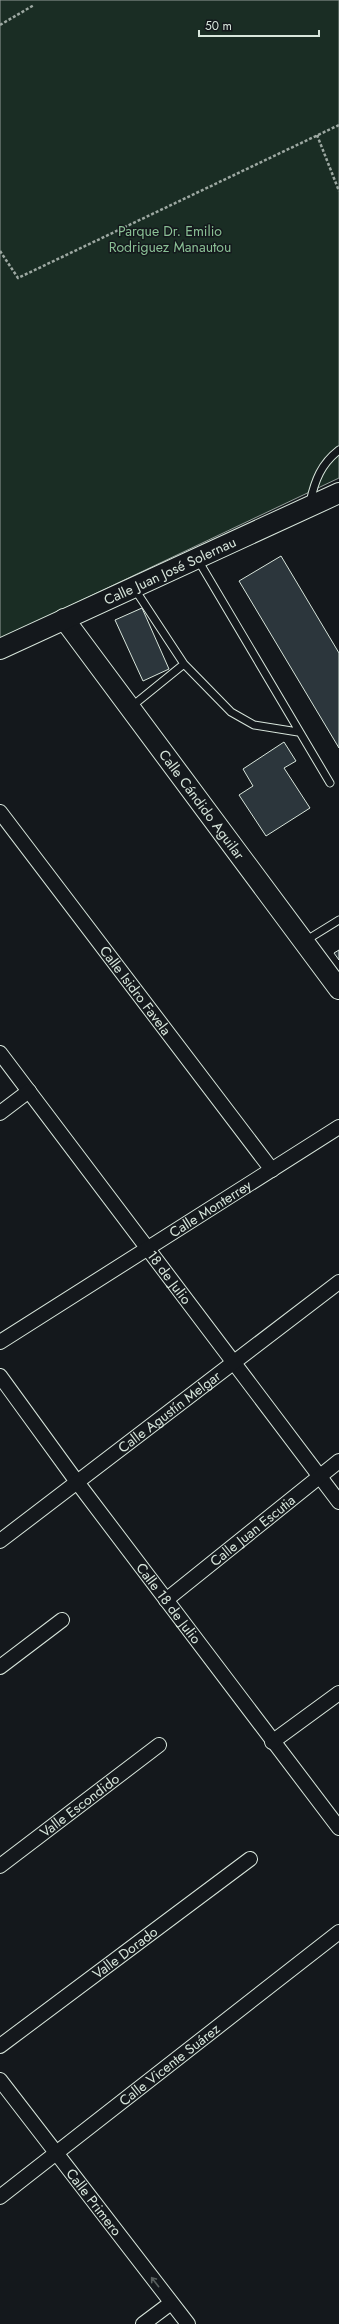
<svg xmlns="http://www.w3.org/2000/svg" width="339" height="2324" font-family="Jost,sans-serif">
  <rect width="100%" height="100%" fill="#14181c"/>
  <path fill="#1a2d24" stroke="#939e99" d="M 0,0 L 339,0 L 339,478 L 0,639 Z"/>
  <path fill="#2c363c" stroke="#d8e6dc" d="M 281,556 L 339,653 L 339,748 L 239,581 Z
    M 142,608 L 169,669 L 143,681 L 115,620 Z
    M 284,742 L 296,761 L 284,768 L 310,808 L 266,836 L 239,795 L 253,786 L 243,769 Z
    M 339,950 L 339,960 L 334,953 Z"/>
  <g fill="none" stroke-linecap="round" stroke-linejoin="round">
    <g stroke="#d8e6dc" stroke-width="9">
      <path id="lane" d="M 310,502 C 315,480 321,464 339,450
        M 198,560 L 330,783
        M 184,664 L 231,712 L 254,725 L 298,732
        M 131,707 L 184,664 L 134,588
        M 305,941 L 339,920"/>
    </g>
    <g stroke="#d8e6dc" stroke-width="16">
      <g id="street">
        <path id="s1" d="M 0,812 L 272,1170"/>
        <path id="s2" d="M 0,1053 L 339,1502"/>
        <path d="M 0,1113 L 29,1091"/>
        <path id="s3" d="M 0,1342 L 339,1127"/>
        <path id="s4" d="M 0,1376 L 77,1482 L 339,1828"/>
        <path id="s5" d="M 0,1541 L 339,1282"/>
        <path id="s6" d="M 166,1600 L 339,1461"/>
        <path d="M 0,1667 L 62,1620"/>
        <path d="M 272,1742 L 339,1693"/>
        <path id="s7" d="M 0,1866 L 159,1745"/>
        <path id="s8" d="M 0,2046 L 250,1859"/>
        <path id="s9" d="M 0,2080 L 188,2324"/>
        <path id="s10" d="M 0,2197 L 339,1932"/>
        <path d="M 143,2324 L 171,2303"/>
      </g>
    </g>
    <g stroke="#d8e6dc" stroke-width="22">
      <g id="secondary">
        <path id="s11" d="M 64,619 L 339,989"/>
        <path id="s12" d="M 0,649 L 339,493"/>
      </g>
    </g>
    <path stroke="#9da8a2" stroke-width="2.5" stroke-dasharray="3 2" stroke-linecap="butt" d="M 0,25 L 34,5
      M 317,135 L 339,191
      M 0,251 L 18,278 L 339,125"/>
    <use href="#lane" stroke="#14181c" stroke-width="7"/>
    <use href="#street" stroke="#14181c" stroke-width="14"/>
    <use href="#secondary" stroke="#14181c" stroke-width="20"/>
  </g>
  <defs><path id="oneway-shaft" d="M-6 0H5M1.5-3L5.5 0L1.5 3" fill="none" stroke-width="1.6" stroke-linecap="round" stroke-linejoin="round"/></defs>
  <use stroke="#59605f" href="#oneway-shaft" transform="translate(155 2282) rotate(-128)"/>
  <g text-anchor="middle" stroke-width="3" stroke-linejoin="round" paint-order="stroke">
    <g font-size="14" fill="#8ac095" stroke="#14181c">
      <text x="170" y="236">Parque Dr. Emilio<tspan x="170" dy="16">Rodriguez Manautou</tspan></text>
    </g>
    <g font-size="14" fill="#d8e6dc" stroke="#14181c">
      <text dy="5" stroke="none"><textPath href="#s12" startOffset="187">Calle Juan José Solernau</textPath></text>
      <text dy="5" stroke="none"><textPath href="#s11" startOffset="231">Calle Cándido Aguilar</textPath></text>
      <text dy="5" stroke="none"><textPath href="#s1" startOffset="224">Calle Isidro Favela</textPath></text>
      <text dy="5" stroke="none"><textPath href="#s3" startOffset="249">Calle Monterrey</textPath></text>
      <text dy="5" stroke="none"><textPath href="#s2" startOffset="281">18 de Julio</textPath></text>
      <text dy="5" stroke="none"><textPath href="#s5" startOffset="213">Calle Agustín Melgar</textPath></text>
      <text dy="5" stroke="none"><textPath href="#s6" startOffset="111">Calle Juan Escutia</textPath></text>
      <text dy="5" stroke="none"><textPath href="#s4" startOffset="283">Calle 18 de Julio</textPath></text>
      <text dy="5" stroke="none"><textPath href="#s7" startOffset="100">Valle Escondido</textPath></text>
      <text dy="5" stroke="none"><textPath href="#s8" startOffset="156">Valle Dorado</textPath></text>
      <text dy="5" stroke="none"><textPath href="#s10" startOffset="215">Calle Vicente Suárez</textPath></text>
      <text dy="5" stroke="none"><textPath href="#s9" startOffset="154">Calle Primero</textPath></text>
    </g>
  </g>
  <path d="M199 30v6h120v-6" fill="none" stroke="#d8e6dc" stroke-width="2"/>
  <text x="205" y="30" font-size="12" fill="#d8e6dc" stroke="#14181c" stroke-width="3" paint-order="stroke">50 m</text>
</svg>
